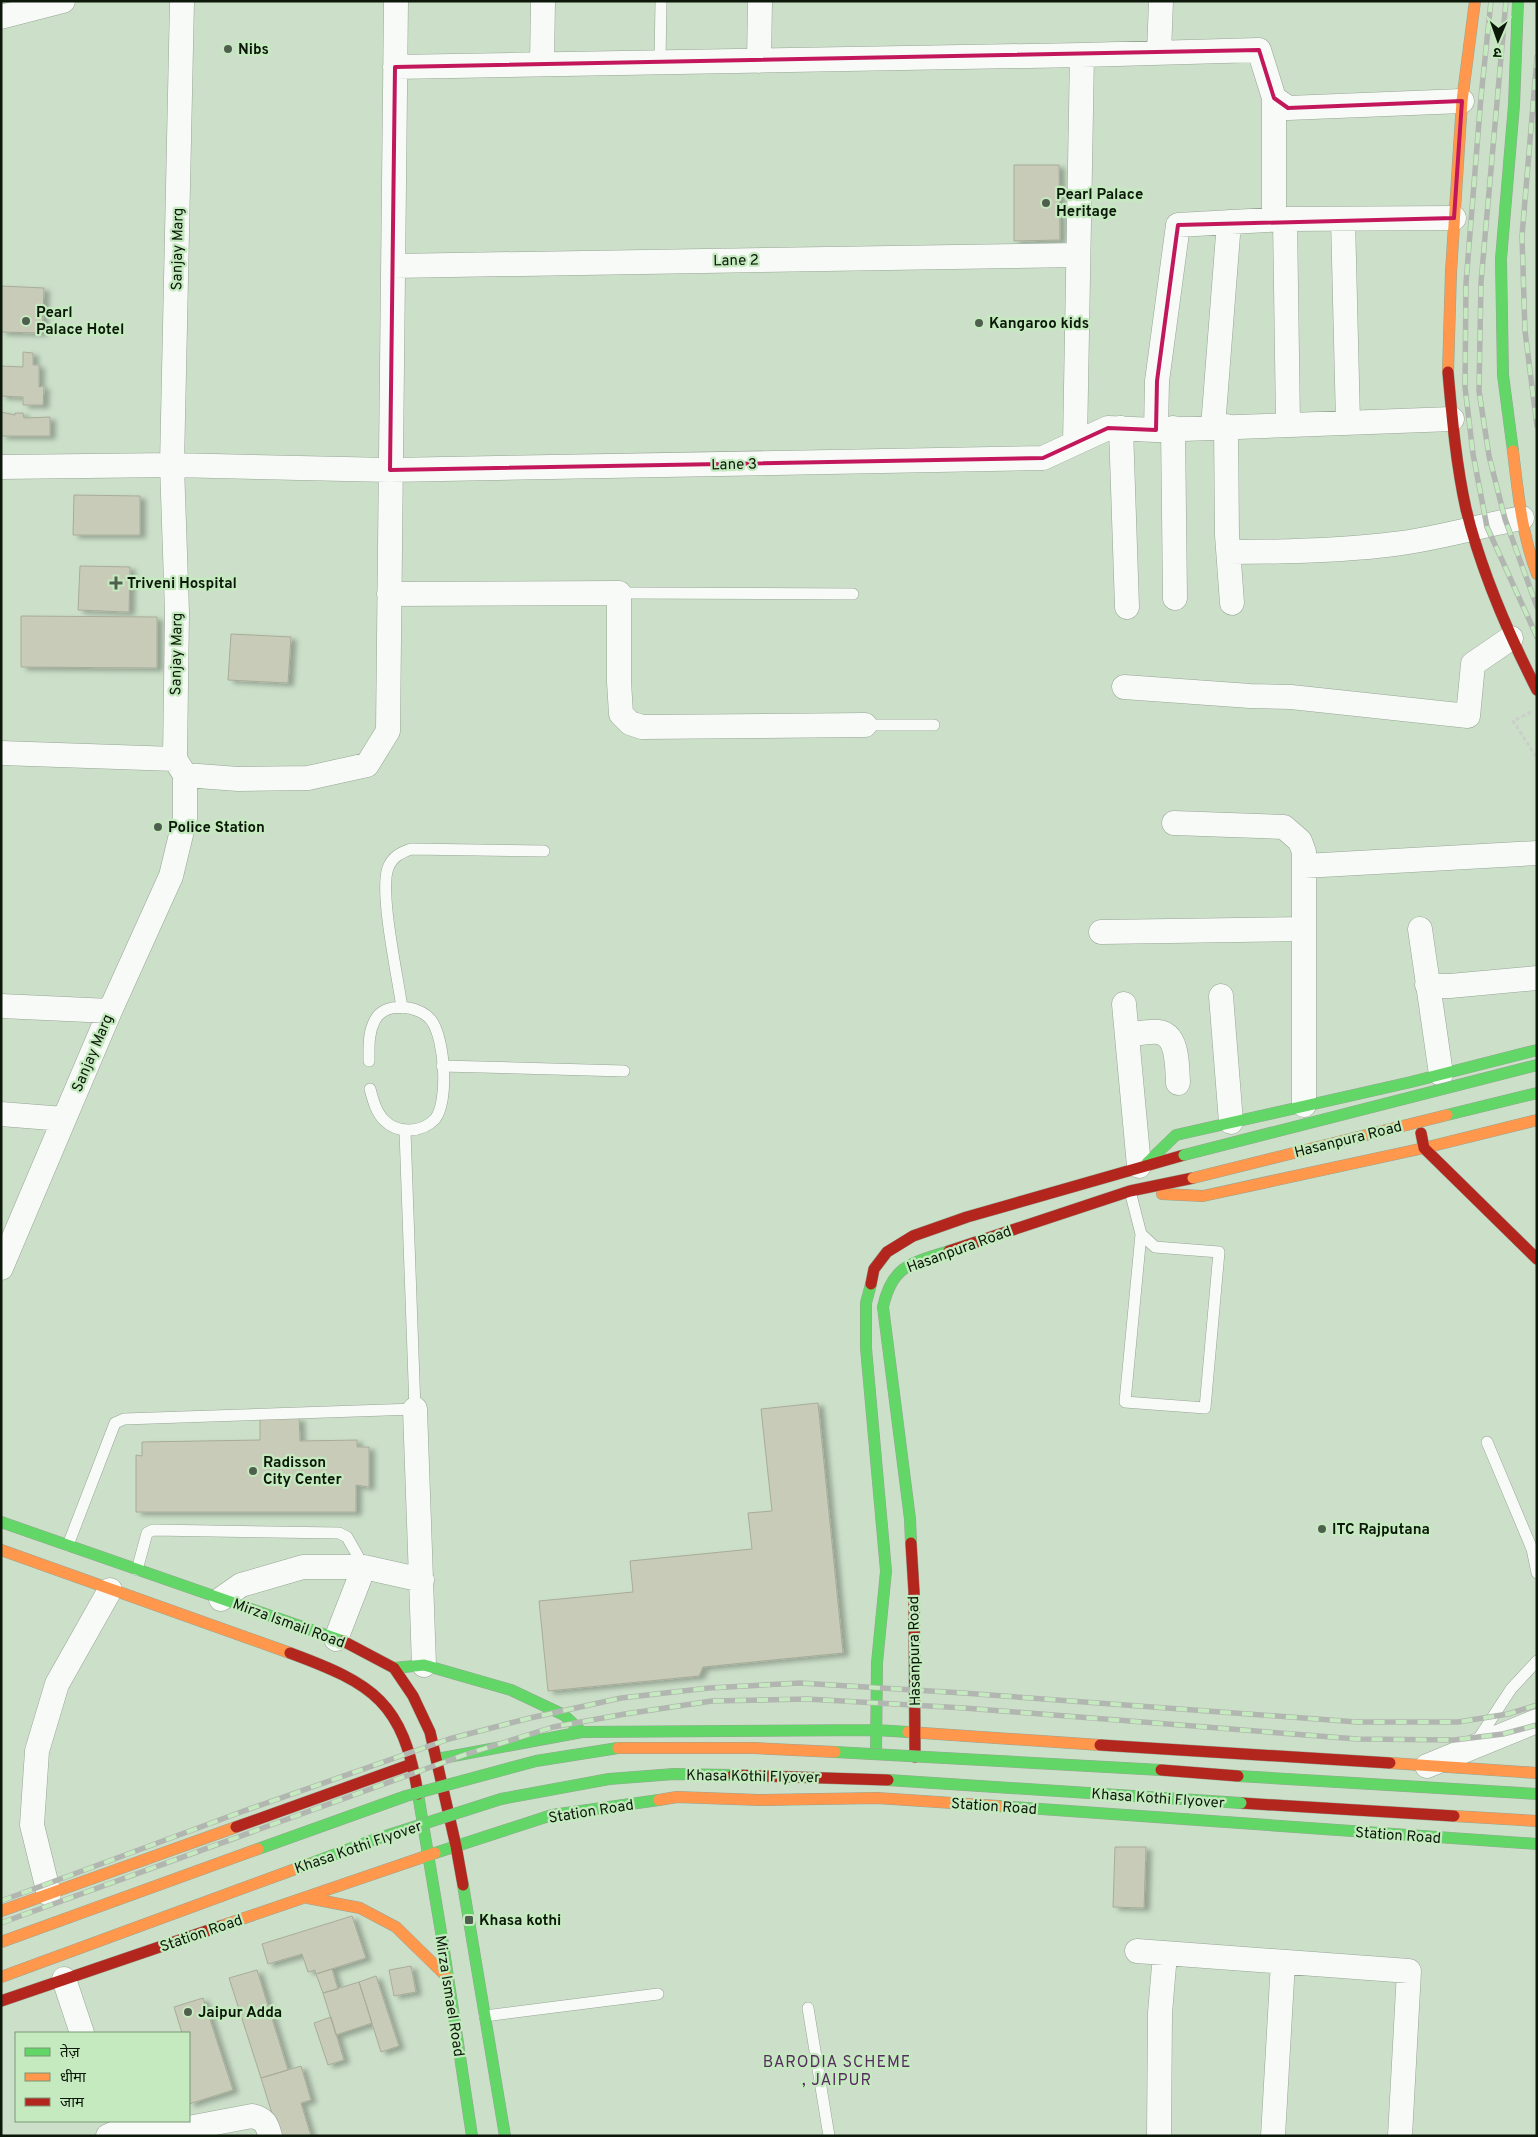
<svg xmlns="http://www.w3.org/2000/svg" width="1538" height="2137" font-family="Overpass,'Noto Sans Devanagari',sans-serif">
  <defs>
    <filter id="shadow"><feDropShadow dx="5.5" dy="3" stdDeviation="2.5" flood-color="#0004"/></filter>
  </defs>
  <rect width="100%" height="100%" fill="#cce0c9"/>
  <path fill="#c7cbb7" stroke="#a8ac99" filter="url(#shadow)" d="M 1014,165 L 1059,165 L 1060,240 L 1014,241 Z
    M 1,286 L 44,288 L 42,333 L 1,332 Z
    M 23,352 L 33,353 L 33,365 L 39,365 L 39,387 L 44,386 L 43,405 L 23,405 L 23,397 L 1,396 L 1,366 L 23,367 Z
    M 1,412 L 15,415 L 15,413 L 23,413 L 24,418 L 50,417 L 50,436 L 1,436 Z
    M 74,495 L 140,496 L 140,535 L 73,535 Z
    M 80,566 L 130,567 L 129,612 L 78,610 Z
    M 21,616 L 157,617 L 157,668 L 21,667 Z
    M 231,634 L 291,637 L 288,683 L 228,680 Z
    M 818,1403 L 843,1653 L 703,1667 L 699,1676 L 548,1691 L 539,1601 L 633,1592 L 630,1561 L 752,1549 L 748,1513 L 772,1511 L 761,1409 Z
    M 299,1418 L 300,1441 L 357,1440 L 357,1447 L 369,1447 L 369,1487 L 356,1485 L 356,1512 L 136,1512 L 136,1455 L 142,1456 L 142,1442 L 260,1440 L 260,1419 Z
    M 1115,1847 L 1146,1847 L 1144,1908 L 1113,1907 Z
    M 352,1916 L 366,1958 L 316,1974 L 315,1970 L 308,1972 L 302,1954 L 268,1964 L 262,1944 Z
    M 411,1966 L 416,1992 L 394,1996 L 389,1970 Z
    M 332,1969 L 338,1989 L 323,1993 L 316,1974 Z
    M 257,1970 L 288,2070 L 261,2078 L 229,1978 Z
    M 376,1976 L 399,2046 L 381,2052 L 359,1982 Z
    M 359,1982 L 372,2023 L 336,2035 L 323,1993 Z
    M 203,1998 L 233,2090 L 189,2104 L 189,2033 L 182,2033 L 174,2007 Z
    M 331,2017 L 344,2060 L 328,2065 L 314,2023 Z
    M 301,2066 L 311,2100 L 301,2103 L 311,2136 L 279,2136 L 261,2078 Z"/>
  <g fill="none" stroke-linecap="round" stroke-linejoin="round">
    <g stroke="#96a594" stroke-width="12">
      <path id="lane" d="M 660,62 L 661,1
        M 619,593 L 853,594
        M 865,725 L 934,725
        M 402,1008 C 398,978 379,892 388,868 C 392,857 400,853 411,849 L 544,851
        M 369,1061 C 369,1047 368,1033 375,1020 C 385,1001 419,1005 431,1020 C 445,1038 449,1102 435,1119 C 422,1133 397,1134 384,1120 C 376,1112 373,1100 370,1089
        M 442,1066 L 624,1071
        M 1130,1191 L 1141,1234 L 1125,1402 L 1205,1408 L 1219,1252 L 1155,1247 L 1141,1234
        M 1487,1442 L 1532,1549 L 1537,1573
        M 68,1545 L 115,1423 L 124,1419 L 415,1409 L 405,1131
        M 137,1570 L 147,1533 L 153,1530 L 339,1533 L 347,1537 L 364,1567
        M 1477,1741 L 1511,1689 L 1537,1661
        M 808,2008 L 829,2136
        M 485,2016 L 658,1994"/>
    </g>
    <g stroke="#96a594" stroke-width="25">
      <path id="street" d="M 1,17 L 63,1
        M 1159,53 L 1161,1
        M 759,61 L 760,1
        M 542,64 L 543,1
        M 395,67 L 1082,55 L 1259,50 L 1274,98 L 1288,108 L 1462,101
        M 1285,219 L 1288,423
        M 1343,219 L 1348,422
        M 1274,220 L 1274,98
        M 393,266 L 1078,255
        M 1226,426 L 1227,535 L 1232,603
        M 1213,427 L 1229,222
        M 1121,428 L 1127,607
        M 1173,428 L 1175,598
        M 1156,430 L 1157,381 L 1178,225 L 1285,219 L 1454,218
        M 1075,443 L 1082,55
        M 1,467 L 172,465 L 390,470 L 1043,458 L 1108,428 L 1156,430 L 1452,419
        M 1229,552 C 1283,552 1340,551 1394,544 C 1437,539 1479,526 1522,518
        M 389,594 L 619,593 L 619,682 L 621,714 L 630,723 L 642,727 L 865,725
        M 1124,687 L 1250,696 L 1291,697 L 1468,716 L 1473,664 L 1511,638
        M 1,753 L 175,759
        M 185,775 L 238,779 L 308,778 L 367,765 L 388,731 L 396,1
        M 1174,823 L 1284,827 L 1300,841 L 1304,852 L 1304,1105
        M 1304,866 L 1537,853
        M 1420,929 L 1441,1074
        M 1101,932 L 1304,929
        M 1427,985 L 1450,986 L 1537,978
        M 1221,996 L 1231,1122
        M 1124,1004 L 1139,1166
        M 1,1006 L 110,1011
        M 1127,1035 C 1137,1034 1148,1031 1158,1032 C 1179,1034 1177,1068 1178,1083
        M 1,1114 L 64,1119
        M 1,1268 L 110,1011 L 171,876 L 185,818 L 185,775 L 175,759 L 177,612 L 172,465 L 182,1
        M 415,1409 L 424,1665
        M 221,1599 L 241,1585 L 303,1567 L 364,1567 L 422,1580
        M 336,1639 L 364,1567
        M 1427,1766 L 1537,1721
        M 49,1894 L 32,1825 L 37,1751 L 57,1684 L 110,1590
        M 1137,1951 L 1409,1971 L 1400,2136
        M 64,1979 L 82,2033
        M 108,2136 L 115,2133 L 136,2131 L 162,2133 L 252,2116 C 265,2119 267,2124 270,2136
        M 1159,2136 L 1160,2013 L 1165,1954
        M 1273,2136 L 1283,1962"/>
    </g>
    <g stroke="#96a594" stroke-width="12">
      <path id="fast" d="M 1513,451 L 1503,375 L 1501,259 L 1514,105 L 1518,1
        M 1147,1163 L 1176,1135 L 1411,1082 L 1537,1050
        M 871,1284 L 866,1303 L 866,1348 L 886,1571 L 877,1663 L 876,1753
        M 1,1522 L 343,1641
        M 911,1543 L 910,1519 L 883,1307 C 892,1265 912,1263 949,1251
        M 394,1668 L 424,1665 L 511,1690 L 564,1715 L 582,1732
        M 437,1759 L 582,1732 L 876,1730 L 908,1732
        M 1238,1776 L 1537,1794
        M 418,1794 L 443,1944 L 472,2136
        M 998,1806 L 1537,1844
        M 435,1853 L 552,1815 L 659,1800
        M 463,1885 L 505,2136"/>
    </g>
    <g stroke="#96a594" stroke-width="12">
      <path id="slow" d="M 1448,372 L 1451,272 L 1462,101 L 1475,1
        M 1513,451 C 1518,493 1522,535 1537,574
        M 1162,1194 L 1203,1196 L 1424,1148 L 1537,1120
        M 1,1550 L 290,1653
        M 908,1732 L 1100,1745
        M 1390,1763 L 1537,1773
        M 659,1800 L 677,1797 L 760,1800 L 877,1798 L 998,1806
        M 1454,1816 L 1537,1821
        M 308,1898 L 360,1908 L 396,1927 L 447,1977
        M 1,1911 L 236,1827
        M 221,1926 L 435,1853"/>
    </g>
    <g stroke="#96a594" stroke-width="12">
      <path id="jam" d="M 1448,372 C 1452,417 1456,464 1466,509 C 1481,571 1508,633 1537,690
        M 1421,1133 L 1424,1148 L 1537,1259
        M 949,1251 L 1130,1191 L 1193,1178
        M 871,1284 L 874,1269 L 887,1252 L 913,1236 L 967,1217 L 1184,1155
        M 911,1543 L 914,1592 L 915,1757
        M 343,1641 L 394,1668 L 413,1696 L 430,1732 L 456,1846 L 463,1885
        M 290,1653 C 374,1684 403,1702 418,1794
        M 1100,1745 L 1390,1763
        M 1241,1803 L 1454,1816
        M 236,1827 L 412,1764
        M 1,2001 L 221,1926"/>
    </g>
    <path stroke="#cad0c9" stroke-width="3" stroke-dasharray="4 2.5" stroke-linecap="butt" d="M 1531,712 L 1513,721 L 1537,758"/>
    <use href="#lane" stroke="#f7faf7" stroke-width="11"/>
    <use href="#street" stroke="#f7faf7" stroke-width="24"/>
    <use href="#fast" stroke="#63d668" stroke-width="11"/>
    <use href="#slow" stroke="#ff974d" stroke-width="11"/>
    <use href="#jam" stroke="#b3261e" stroke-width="11"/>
    <g stroke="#b2b6b0" stroke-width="5.5">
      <path id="rail" d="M 1491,1 L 1481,97 L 1466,283 L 1465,387 L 1473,454 L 1487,527 L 1537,637
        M 1506,1 L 1481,282 L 1479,391 L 1489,456 L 1505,519 L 1537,607
        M 1537,57 L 1522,236 L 1525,331 L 1537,426
        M 1,1901 L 241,1812 L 449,1739 L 530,1718 L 621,1698 L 709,1688 L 800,1683 L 963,1693 L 1357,1722 L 1458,1722 L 1508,1714 L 1537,1705
        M 1,1923 L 464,1755 L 553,1727 L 625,1714 L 712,1701 L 807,1699 L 964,1708 L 1357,1739 L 1454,1740 L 1503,1734 L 1537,1725"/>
    </g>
    <use href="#rail" stroke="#c5eabf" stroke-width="4" stroke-dasharray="11" stroke-linecap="butt"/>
    <g stroke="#96a594" stroke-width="12" stroke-linecap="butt">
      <path id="fast-bridge" d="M 1447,1115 L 1537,1093
        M 1184,1155 L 1537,1065
        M 835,1752 L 1161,1770
        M 888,1780 L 1241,1803
        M 258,1849 L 406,1796 L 536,1761 L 618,1748
        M 309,1864 L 373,1840 L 501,1799 L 609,1779 L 674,1774 L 733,1775"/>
    </g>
    <g stroke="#96a594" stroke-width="12" stroke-linecap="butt">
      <path id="slow-bridge" d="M 1193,1178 L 1447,1115
        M 618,1748 L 753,1748 L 835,1752
        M 1,1942 L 258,1849
        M 1,1977 L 309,1864"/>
    </g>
    <g stroke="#96a594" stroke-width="12" stroke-linecap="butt">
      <path id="jam-bridge" d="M 1161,1770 L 1238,1776
        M 733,1775 L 888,1780"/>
    </g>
    <use href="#fast-bridge" stroke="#63d668" stroke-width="11"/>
    <use href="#slow-bridge" stroke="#ff974d" stroke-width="11"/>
    <use href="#jam-bridge" stroke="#b3261e" stroke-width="11"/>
  </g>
  <path fill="none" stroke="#c2185b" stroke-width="4" stroke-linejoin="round" d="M 1259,50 L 1274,98 L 1288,108 L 1462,101 L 1454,218 L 1178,225 L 1157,381 L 1156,430 L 1108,428 L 1043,458 L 390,470 L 395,67 Z"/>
  <g fill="#4f5f4d" stroke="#c5eabf" stroke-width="2">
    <circle cx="228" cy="49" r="5"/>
    <circle cx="1046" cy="203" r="5"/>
    <circle cx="26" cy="321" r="5"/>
    <circle cx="979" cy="323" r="5"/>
    <path d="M113.5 575.5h5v5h5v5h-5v5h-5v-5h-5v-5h5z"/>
    <circle cx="158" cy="827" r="5"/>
    <circle cx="253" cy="1471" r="5"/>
    <circle cx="1322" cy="1529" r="5"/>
    <rect x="464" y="1915" width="10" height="10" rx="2.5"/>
    <circle cx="188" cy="2012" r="5"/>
  </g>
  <g text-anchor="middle" stroke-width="4.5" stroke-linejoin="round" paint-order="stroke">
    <g font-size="15" font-weight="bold" fill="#0c190a" stroke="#c5eabf" text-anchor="start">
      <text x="238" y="54">Nibs</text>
      <text x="1056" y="199">Pearl Palace<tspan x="1056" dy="17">Heritage</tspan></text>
      <text x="36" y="317">Pearl<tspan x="36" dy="17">Palace Hotel</tspan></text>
      <text x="989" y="328">Kangaroo kids</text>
      <text x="127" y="588">Triveni Hospital</text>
      <text x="168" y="832">Police Station</text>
      <text x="263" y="1467">Radisson<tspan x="263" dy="17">City Center</tspan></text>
      <text x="1332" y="1534">ITC Rajputana</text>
      <text x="479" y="1925">Khasa kothi</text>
      <text x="198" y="2017">Jaipur Adda</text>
    </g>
    <g font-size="15" fill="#0c190a" stroke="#c5eabf">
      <text transform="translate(177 249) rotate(-89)" y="5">Sanjay Marg</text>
      <text transform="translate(736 260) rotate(-1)" y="5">Lane 2</text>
      <text transform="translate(734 464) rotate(-1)" y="5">Lane 3</text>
      <text transform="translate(176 654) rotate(-89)" y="5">Sanjay Marg</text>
      <text transform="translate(92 1053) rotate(-67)" y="5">Sanjay Marg</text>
      <text transform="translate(1348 1139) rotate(-14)" y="5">Hasanpura Road</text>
      <text transform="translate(959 1249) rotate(-20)" y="5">Hasanpura Road</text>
      <text transform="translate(289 1623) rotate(20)" y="5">Mirza Ismail Road</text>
      <text transform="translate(914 1651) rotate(-91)" y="5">Hasanpura Road</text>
      <text transform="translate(753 1776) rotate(1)" y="5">Khasa Kothi Flyover</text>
      <text transform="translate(1158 1798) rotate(4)" y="5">Khasa Kothi Flyover</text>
      <text transform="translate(994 1806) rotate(4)" y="5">Station Road</text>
      <text transform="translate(591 1811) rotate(-9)" y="5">Station Road</text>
      <text transform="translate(1398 1835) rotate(4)" y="5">Station Road</text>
      <text transform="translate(358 1847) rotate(-19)" y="5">Khasa Kothi Flyover</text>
      <text transform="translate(201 1933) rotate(-19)" y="5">Station Road</text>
      <text transform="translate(450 1996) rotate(81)" y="5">Mirza Ismael Road</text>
    </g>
    <g font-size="16" letter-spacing="1" fill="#582c61" stroke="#c5eabf">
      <text x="837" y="2067">BARODIA SCHEME<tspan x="837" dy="18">, JAIPUR</tspan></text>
    </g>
  </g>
  <rect width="1538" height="2137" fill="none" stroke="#0c190a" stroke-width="5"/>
  <rect x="15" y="2032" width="175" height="90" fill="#c5eabf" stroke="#7b9677"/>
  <rect x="25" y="2048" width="25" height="8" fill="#63d668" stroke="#7b9677"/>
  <text x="60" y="2057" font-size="15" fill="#0c190a">तेज़</text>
  <rect x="25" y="2073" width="25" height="8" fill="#ff974d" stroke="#7b9677"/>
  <text x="60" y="2082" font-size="15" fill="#0c190a">धीमा</text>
  <rect x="25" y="2098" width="25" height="8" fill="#b3261e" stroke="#7b9677"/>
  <text x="60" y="2107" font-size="15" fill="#0c190a">जाम</text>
  <g transform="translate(1498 40) rotate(182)" stroke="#c5eabf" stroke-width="4" paint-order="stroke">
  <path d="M0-4L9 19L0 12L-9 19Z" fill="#0c190a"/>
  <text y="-8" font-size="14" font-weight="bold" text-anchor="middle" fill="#0c190a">उ</text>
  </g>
</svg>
